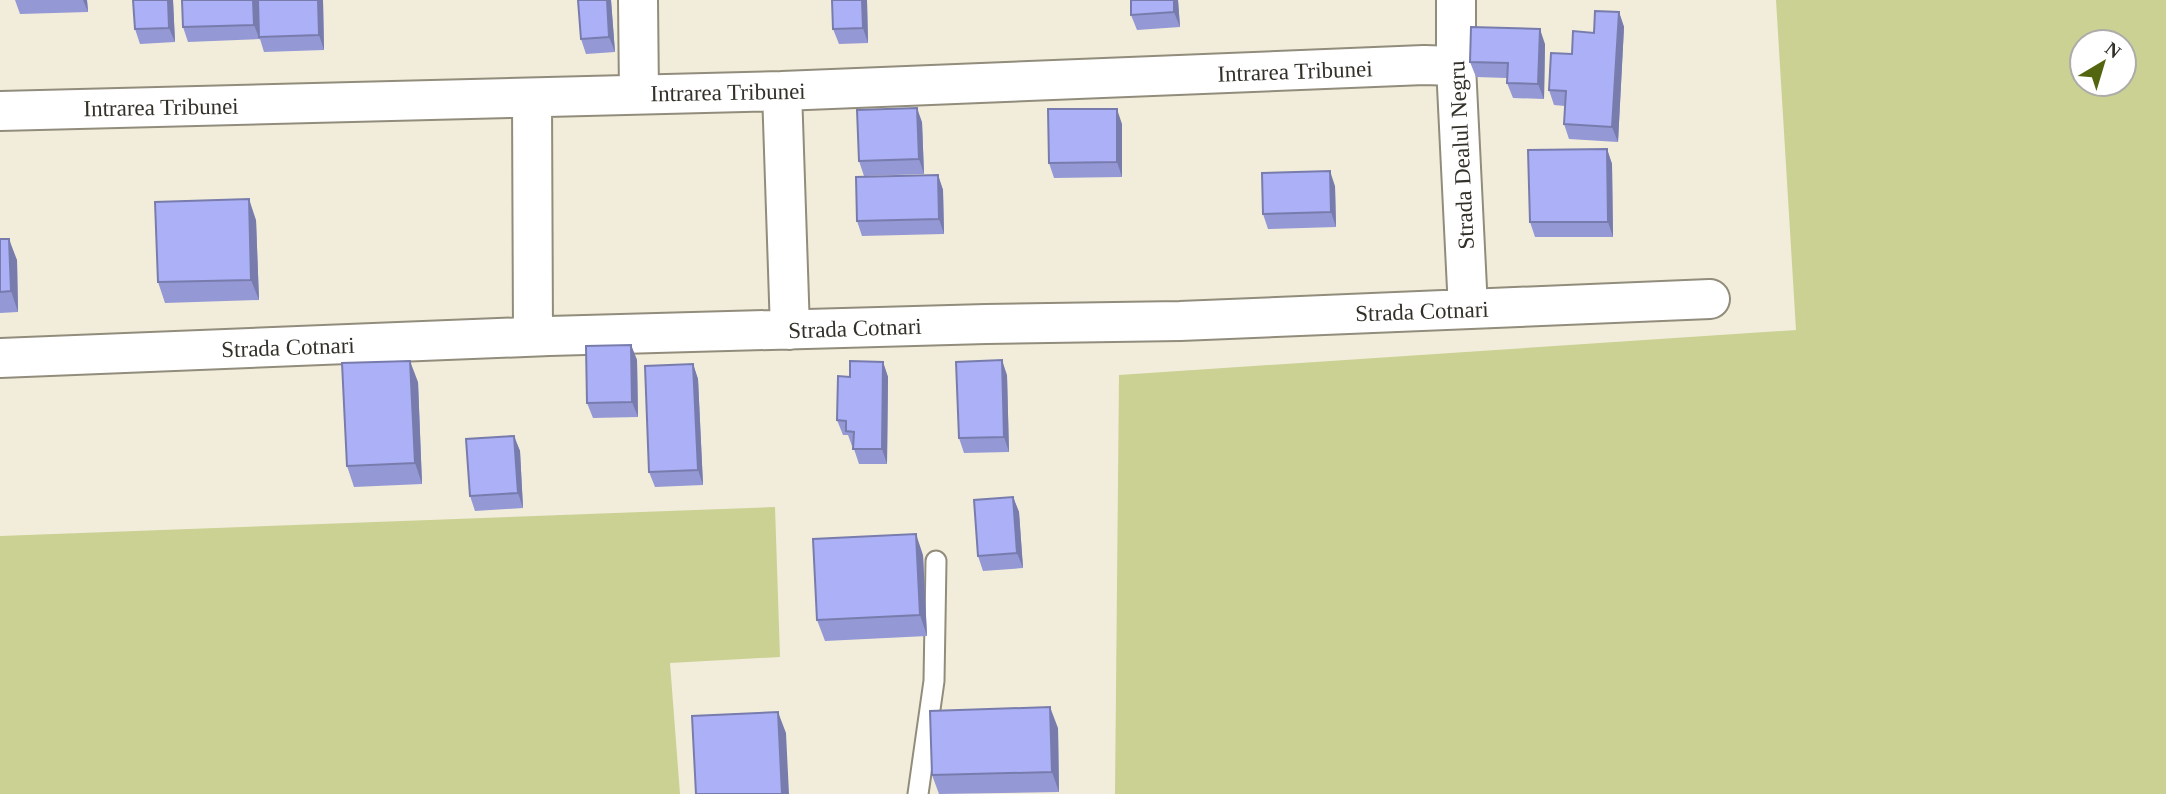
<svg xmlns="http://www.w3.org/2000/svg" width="2166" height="794" font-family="Georgia,serif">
  <rect width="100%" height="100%" fill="#f2eddb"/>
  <path fill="#cbd193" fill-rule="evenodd" d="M 1776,0 L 2166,0 L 2166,794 L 1115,794 L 1119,375 L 1796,330 ZM 2124,42 L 2124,84 L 2082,84 L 2082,42 Z
    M 775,507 L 780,657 L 670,663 L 680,794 L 0,794 L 0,536 Z"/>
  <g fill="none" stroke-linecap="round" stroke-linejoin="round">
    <g stroke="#918c7b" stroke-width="23">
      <path id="lane" d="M 918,794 L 934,681 L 936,561"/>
    </g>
    <g stroke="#918c7b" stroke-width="42">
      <path id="street" d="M 638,0 L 639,94
        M 1456,0 L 1456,66 L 1468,309
        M 782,91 L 790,330
        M 532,98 L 533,336
        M 0,111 L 782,91 L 1424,65 L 1456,66
        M 0,358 L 549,336 L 986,324 L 1180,321 L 1710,299"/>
    </g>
    <use href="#lane" stroke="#fff" stroke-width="19"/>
    <use href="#street" stroke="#fff" stroke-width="38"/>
  </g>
  <path fill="#9498d4" d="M 15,0 L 87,0 L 88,12 L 20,14 Z
    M 173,0 L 175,42 L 140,44 L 135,29 Z
    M 323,0 L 324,50 L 264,52 L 260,39 L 188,42 L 183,27 Z
    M 611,0 L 615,52 L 586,54 L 581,39 Z
    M 867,0 L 868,43 L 839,44 L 833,29 Z
    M 1131,0 L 1178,0 L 1180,27 L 1137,30 L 1131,15 Z
    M 1619,12 L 1624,27 L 1618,142 L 1569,139 L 1564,124 L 1565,106 L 1554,105 L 1549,90 L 1572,54 L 1594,33 Z
    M 1545,44 L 1544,99 L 1513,98 L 1507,83 L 1507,78 L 1476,77 L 1470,62 Z
    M 922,122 L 924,174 L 864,176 L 859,161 Z
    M 1122,124 L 1122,177 L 1054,178 L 1049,163 Z
    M 1607,149 L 1612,164 L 1613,237 L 1535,237 L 1530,222 Z
    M 938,175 L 943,190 L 944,234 L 862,236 L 857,221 Z
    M 1335,186 L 1336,227 L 1268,229 L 1263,214 Z
    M 256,220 L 259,300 L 165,303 L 158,282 Z
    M 0,239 L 17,260 L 18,312 L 0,313 Z
    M 631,345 L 637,360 L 638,417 L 593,418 L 587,403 Z
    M 883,362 L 888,377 L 887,464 L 859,464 L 853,446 L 852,446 L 848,435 L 843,435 L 837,420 L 850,377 Z
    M 693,364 L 698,379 L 703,485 L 655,487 L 649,472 Z
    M 1007,375 L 1009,452 L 964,453 L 959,438 Z
    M 418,382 L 422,484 L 354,487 L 347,466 Z
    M 514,436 L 520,451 L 523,508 L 475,511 L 470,496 Z
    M 1013,497 L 1019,512 L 1023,568 L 983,571 L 978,556 Z
    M 923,555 L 927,636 L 825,641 L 817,620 Z
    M 1058,728 L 1059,792 L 939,794 L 932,775 Z"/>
  <path fill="#787cad" d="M 83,0 L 87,0 L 88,12 Z
    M 168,0 L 173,0 L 175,42 L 169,28 Z
    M 253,0 L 258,0 L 260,40 L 254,25 Z
    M 318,0 L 323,0 L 324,50 L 319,35 Z
    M 607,0 L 611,0 L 615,52 L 609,37 Z
    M 862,0 L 867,0 L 868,43 L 863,28 Z
    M 1174,0 L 1178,0 L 1180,27 L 1174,12 Z
    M 1619,12 L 1624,27 L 1618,142 L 1612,127 Z
    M 1540,29 L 1545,44 L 1544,99 L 1538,84 Z
    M 917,108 L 922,122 L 924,174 L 919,159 Z
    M 1117,109 L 1122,124 L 1122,177 L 1117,162 Z
    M 1607,149 L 1612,164 L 1613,237 L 1608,222 Z
    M 1330,171 L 1335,186 L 1336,227 L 1331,212 Z
    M 938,175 L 943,190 L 944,234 L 939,219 Z
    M 249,199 L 256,220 L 259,300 L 251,280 Z
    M 9,239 L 17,260 L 18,312 L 11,291 Z
    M 631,345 L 637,360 L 638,417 L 632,402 Z
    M 1002,360 L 1007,375 L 1009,452 L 1004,437 Z
    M 410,361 L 418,382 L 422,484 L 415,463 Z
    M 883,362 L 888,377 L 887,464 L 882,449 Z
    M 693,364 L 698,379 L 703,485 L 698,470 Z
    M 514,436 L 520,451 L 523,508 L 518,493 Z
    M 1013,497 L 1019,512 L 1023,568 L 1017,553 Z
    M 916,534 L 923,555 L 927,636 L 920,615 Z
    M 1050,707 L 1058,728 L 1059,792 L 1052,772 Z
    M 778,712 L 786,733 L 789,794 L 782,794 Z"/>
  <path fill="#acb1f7" stroke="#787cad" stroke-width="2" d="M 133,0 L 168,0 L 169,28 L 135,29 Z
    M 182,0 L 253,0 L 254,25 L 183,27 Z
    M 258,0 L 318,0 L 319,35 L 259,37 Z
    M 578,0 L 607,0 L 609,37 L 581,39 Z
    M 832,0 L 862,0 L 863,28 L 833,29 Z
    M 1131,0 L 1174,0 L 1174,12 L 1131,15 Z
    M 1595,11 L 1619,12 L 1612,127 L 1564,124 L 1566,91 L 1549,90 L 1551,53 L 1572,54 L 1573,31 L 1594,33 Z
    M 1471,27 L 1540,29 L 1538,84 L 1507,83 L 1508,63 L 1470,62 Z
    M 917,108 L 919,159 L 859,161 L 857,110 Z
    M 1048,109 L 1117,109 L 1117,162 L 1049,163 Z
    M 1607,149 L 1608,222 L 1530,222 L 1528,150 Z
    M 1330,171 L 1331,212 L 1263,214 L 1262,173 Z
    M 938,175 L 939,219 L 857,221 L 856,177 Z
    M 249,199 L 251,280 L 158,282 L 155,202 Z
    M 0,239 L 9,239 L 11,291 L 0,292 Z
    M 631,345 L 632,402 L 587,403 L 586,346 Z
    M 1002,360 L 1004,437 L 959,438 L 956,362 Z
    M 410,361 L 415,463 L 347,466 L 342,363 Z
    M 850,361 L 883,362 L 882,449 L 853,449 L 854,432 L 846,431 L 846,421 L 837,420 L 838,376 L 850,377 Z
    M 693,364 L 698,470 L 649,472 L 645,366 Z
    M 514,436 L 518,493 L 470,496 L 466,439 Z
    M 1013,497 L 1017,553 L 978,556 L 974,500 Z
    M 916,534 L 920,615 L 817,620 L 813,539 Z
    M 1050,707 L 1052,772 L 932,775 L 930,711 Z
    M 778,712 L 782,794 L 696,794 L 692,716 Z"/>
  <g text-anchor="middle" stroke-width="6" stroke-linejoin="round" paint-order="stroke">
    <g font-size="23" fill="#323029" stroke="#fff">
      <text transform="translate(1295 71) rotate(-2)" y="8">Intrarea Tribunei</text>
      <text transform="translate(728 92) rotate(-1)" y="8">Intrarea Tribunei</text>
      <text transform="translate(161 107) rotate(-1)" y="8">Intrarea Tribunei</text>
      <text transform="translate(1461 155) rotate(-93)" y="8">Strada Dealul Negru</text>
      <text transform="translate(1422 311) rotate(-2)" y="8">Strada Cotnari</text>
      <text transform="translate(855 328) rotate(-2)" y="8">Strada Cotnari</text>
      <text transform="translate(288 347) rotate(-2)" y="8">Strada Cotnari</text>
    </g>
  </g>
  <g transform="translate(2103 63) rotate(38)"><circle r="33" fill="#ffffff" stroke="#adaca9" stroke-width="2"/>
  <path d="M0-5L12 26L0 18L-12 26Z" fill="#53650e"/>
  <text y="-10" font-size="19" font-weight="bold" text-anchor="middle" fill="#323029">N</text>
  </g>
</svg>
